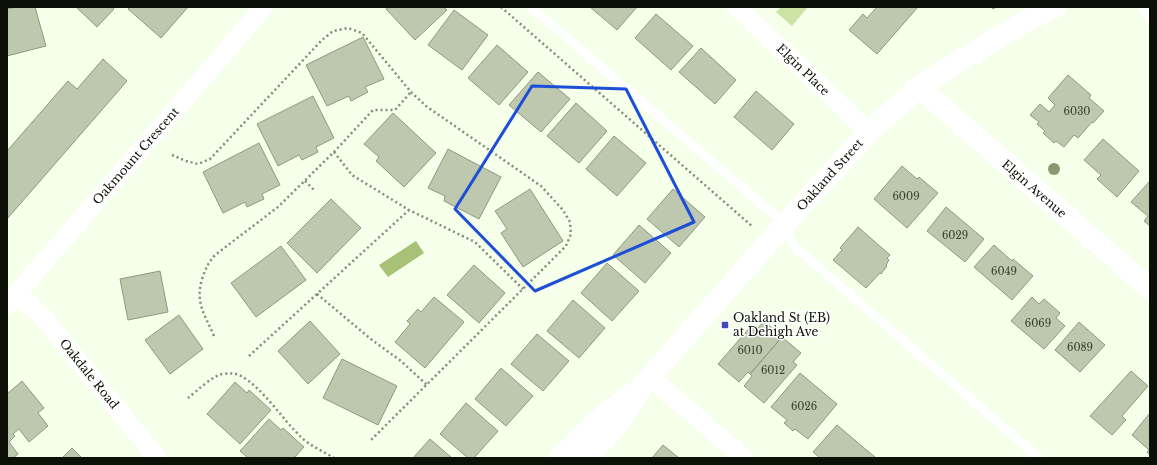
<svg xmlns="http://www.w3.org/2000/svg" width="1157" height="465" font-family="'Libre Baskerville',serif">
  <rect width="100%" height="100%" fill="#f6ffe9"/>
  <path fill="#cde3a6" d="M 781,7 L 808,7 L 792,26 L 776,12 Z"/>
  <path fill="#a7c177" d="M 416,241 L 424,253 L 388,277 L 379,265 Z"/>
  <path fill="#bec8ae" stroke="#8f9980" d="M 15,7 L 35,7 L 46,46 L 7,56 L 7,9 Z
    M 76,7 L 112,7 L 114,9 L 97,27 Z
    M 130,7 L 188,7 L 161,38 L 128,9 Z
    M 389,7 L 444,7 L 447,10 L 415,40 L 386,9 Z
    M 590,7 L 637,7 L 617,30 Z
    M 877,7 L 918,7 L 877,54 L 849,30 L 863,14 L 867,18 Z
    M 454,10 L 488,35 L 462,70 L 428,45 Z
    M 656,14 L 693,46 L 671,70 L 635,38 Z
    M 363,37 L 384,79 L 365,87 L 368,92 L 351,101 L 349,96 L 327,106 L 306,65 Z
    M 497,45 L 528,72 L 499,105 L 468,78 Z
    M 701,48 L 736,80 L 715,104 L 679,72 Z
    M 103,59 L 127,81 L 7,219 L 7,151 L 68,81 L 77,89 Z
    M 538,72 L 570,99 L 541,132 L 509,105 Z
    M 1068,75 L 1091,95 L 1089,98 L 1104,111 L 1093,123 L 1092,122 L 1078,138 L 1074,135 L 1064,147 L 1056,141 L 1054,143 L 1043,133 L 1045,131 L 1037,124 L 1039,122 L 1030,115 L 1040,104 L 1049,112 L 1055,105 L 1048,98 Z
    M 756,91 L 794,124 L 772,150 L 734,117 Z
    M 313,96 L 334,138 L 316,147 L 318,152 L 302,160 L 299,155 L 278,166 L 257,124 Z
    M 576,103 L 607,131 L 579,163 L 547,136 Z
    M 393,113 L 436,153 L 404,187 L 376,161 L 379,157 L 364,144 Z
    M 614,136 L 646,163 L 617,196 L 586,169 Z
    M 1103,139 L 1139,171 L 1117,197 L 1097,179 L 1101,175 L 1084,160 Z
    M 259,143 L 280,185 L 262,194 L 264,199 L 247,207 L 245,202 L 223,213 L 203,172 Z
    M 448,149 L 501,177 L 479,219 L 444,201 L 445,196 L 428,188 Z
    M 902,166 L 917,179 L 919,177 L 938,193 L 907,228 L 874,199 Z
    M 1149,182 L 1150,183 L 1150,226 L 1144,221 L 1148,216 L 1131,202 Z
    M 530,189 L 563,241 L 523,267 L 501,233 L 507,229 L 495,211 Z
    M 673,189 L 705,217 L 679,247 L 647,219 Z
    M 331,199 L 361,228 L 317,273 L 287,243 Z
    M 946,207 L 984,239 L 965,262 L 927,231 Z
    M 639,225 L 671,253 L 645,283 L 613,255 Z
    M 858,227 L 890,255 L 887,258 L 889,260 L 886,265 L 887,266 L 881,274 L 880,273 L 866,288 L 833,260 L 842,250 L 840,248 Z
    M 994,245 L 1012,261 L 1013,259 L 1033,276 L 1012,300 L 974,267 Z
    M 281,246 L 306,280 L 256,317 L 231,283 Z
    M 607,263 L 639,291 L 612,321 L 581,293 Z
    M 474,265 L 505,293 L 479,323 L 447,295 Z
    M 160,271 L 168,312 L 128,320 L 120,279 Z
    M 434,297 L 464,322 L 425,368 L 395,342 L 410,324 L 407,321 L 418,309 L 421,312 Z
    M 1032,297 L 1039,304 L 1044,299 L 1060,313 L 1056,318 L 1065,326 L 1044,349 L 1011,321 Z
    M 573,300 L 605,328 L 579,358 L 547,331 Z
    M 179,315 L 203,349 L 170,374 L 145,340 Z
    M 310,321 L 340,354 L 308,384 L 278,351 Z
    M 764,321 L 782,337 L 750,374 L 748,372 L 739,382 L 718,364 L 752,325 L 757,329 Z
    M 1079,322 L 1105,345 L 1080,372 L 1055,350 Z
    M 537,334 L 569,361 L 543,391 L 511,364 Z
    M 782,337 L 801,353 L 793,362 L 797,365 L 764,403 L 744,386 L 752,376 L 750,374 Z
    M 342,359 L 397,386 L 378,425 L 323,398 Z
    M 501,368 L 533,396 L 506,426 L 475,399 Z
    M 1131,371 L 1148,386 L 1122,416 L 1126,420 L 1112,435 L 1090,416 Z
    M 800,373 L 837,404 L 808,439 L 795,429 L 793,431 L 784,423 L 787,420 L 771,407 Z
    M 22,381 L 44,408 L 38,413 L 48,426 L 29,442 L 19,429 L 13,434 L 15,436 L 9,442 L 18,454 L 13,458 L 7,458 L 7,394 Z
    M 235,382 L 247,393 L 249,390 L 271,410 L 240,444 L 207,414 Z
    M 466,403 L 498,431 L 474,458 L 468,458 L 440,434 Z
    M 1150,413 L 1150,455 L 1147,452 L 1149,450 L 1132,435 Z
    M 269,419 L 281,430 L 283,428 L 304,447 L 294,458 L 248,458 L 240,451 Z
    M 837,425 L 876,458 L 820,458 L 813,452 Z
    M 430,439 L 452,458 L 413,458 Z
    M 663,445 L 679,458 L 652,458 Z
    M 72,448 L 82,458 L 62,458 Z"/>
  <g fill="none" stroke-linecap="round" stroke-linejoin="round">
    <path stroke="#858b7b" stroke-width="2.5" stroke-dasharray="2 3" stroke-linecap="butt" d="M 501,7 L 753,227
      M 993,7 L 995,11
      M 334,152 L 352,175 L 409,210 L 475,242 L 523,289
      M 172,155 L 186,161 L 198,164 L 210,159 L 322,40 L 333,31 L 348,28 L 362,33 L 411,92 L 426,106 L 541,186 L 563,210 L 570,222 L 571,234 L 566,246 L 371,440
      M 305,181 L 315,191
      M 317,294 L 372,340 L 401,361 L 427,385
      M 214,336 C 205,315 195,303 202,279 C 205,270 208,263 215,255 L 278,207 L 334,152 L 373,110 L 395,110 L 411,92
      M 249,356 L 409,210
      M 188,398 C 197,391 213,375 223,374 C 230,373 236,373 241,376 C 263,388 282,419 301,437 C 310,446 323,451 334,458"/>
    <path stroke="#fff" stroke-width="9" d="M 531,7 L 785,224 L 794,246 L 1039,458
      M 1142,7 L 1150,19"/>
    <path stroke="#fff" stroke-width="19" d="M 737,7 L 869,132
      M 17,294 L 43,317 L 157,458
      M 7,305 L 264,7
      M 650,377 L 744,458"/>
    <path stroke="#fff" stroke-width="22" d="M 919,87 L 1150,289
      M 560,458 L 596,422 L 630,395
      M 587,458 L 622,419 L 642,386 L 785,224 L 869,132 L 919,87 L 952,66 L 989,43 L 1028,20 L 1055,7"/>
  </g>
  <circle fill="#8b986f" cx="1054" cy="169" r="6"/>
  <path fill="none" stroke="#1d4ed8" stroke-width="3" stroke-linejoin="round" d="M 532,86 L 626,89 L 694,222 L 535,291 L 455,209 Z"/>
  <rect fill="#4148bd" stroke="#fff" stroke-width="1.5" x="721" y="321" width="8" height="8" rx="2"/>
  <g text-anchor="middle" stroke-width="3" stroke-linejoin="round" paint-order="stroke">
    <g font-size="10" fill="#393e31">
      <text x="1077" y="115">6030</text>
      <text x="906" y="200">6009</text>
      <text x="955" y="239">6029</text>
      <text x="1004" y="275">6049</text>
      <text x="1038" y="327">6069</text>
      <text x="1080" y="351">6089</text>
      <text x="750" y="354">6010</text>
      <text x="773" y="374">6012</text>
      <text x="804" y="410">6026</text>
    </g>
    <g font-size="12" fill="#0d1007" stroke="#fff">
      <text transform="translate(803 70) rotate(44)" y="4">Elgin Place</text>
      <text transform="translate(136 156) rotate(-49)" y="4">Oakmount Crescent</text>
      <text transform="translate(830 175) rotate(-48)" y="4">Oakland Street</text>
      <text transform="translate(1034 189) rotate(41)" y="4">Elgin Avenue</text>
      <text transform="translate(89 374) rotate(51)" y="4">Oakdale Road</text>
    </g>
    <g font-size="12" fill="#0d1007" stroke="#fff" text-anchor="start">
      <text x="733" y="322">Oakland St (EB)<tspan x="733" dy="14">at Dehigh Ave</tspan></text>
    </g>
  </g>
  <rect width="1157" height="465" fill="none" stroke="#0d1007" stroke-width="16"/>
</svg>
